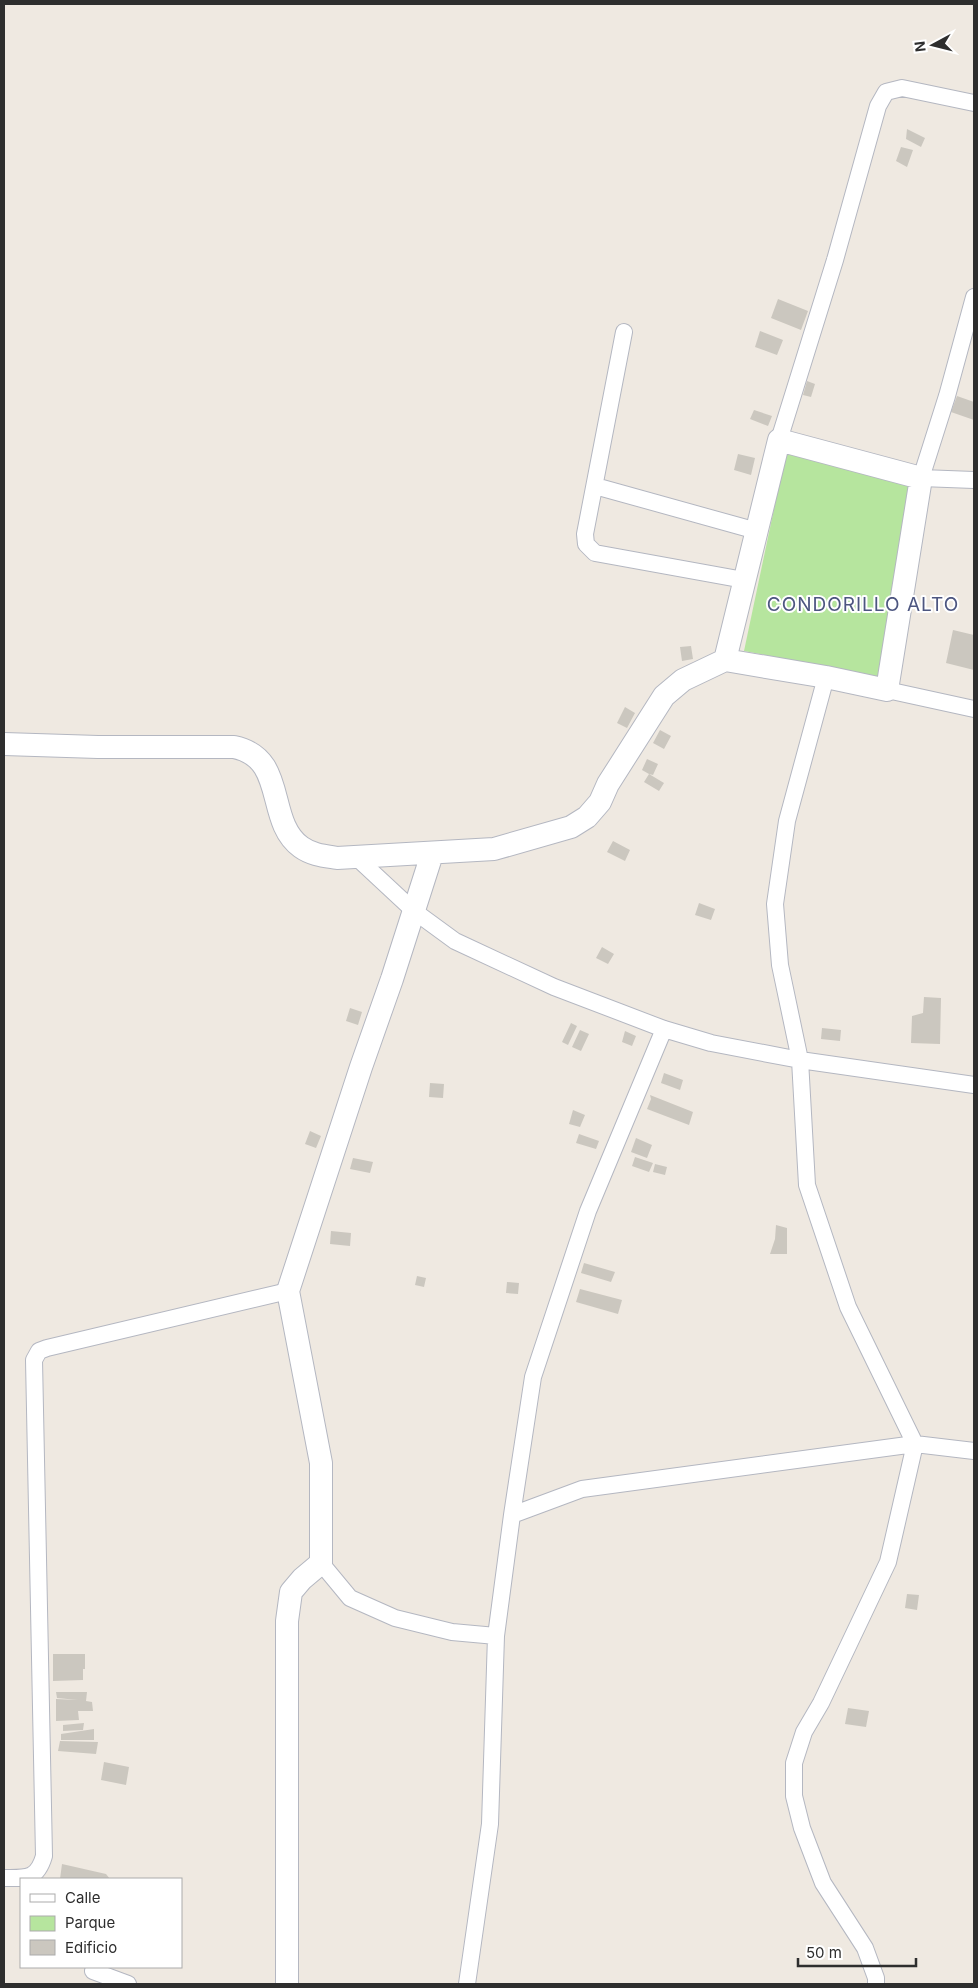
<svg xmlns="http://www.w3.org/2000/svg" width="978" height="1988" font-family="Inter,sans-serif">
  <rect width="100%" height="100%" fill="#efe9e1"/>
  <path fill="#b6e59e" d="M 786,452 L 912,485 L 879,677 L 744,651 Z"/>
  <path fill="#cbc7bf" d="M 907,129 L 925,138 L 921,147 L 906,139 Z
    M 901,147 L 913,150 L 907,167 L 896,161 Z
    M 778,299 L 808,311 L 801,330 L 771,318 Z
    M 760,331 L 783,340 L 777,355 L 755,347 Z
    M 807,381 L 815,384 L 811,397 L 803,395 Z
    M 957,396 L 974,402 L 974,420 L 951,412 Z
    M 754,410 L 772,416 L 768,426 L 750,419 Z
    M 738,454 L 755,458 L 751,475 L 734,470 Z
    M 953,630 L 974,635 L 974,670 L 946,663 Z
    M 691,646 L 693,659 L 682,661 L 680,647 Z
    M 625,707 L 635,713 L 627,728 L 617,723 Z
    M 660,730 L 671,736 L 664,749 L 653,743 Z
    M 647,759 L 658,764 L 653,775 L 649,774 L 664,783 L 659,791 L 644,782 L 649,774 L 642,770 Z
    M 613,841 L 630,850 L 625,861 L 607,852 Z
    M 699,903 L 715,909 L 711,920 L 695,915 Z
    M 602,947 L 614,954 L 608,964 L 596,958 Z
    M 924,997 L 941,998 L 940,1044 L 911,1043 L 912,1016 L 923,1013 Z
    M 350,1008 L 362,1012 L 358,1025 L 346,1021 Z
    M 571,1023 L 577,1026 L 568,1045 L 562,1042 Z
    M 822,1028 L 841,1030 L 840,1041 L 821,1039 Z
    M 580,1030 L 589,1034 L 581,1051 L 572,1047 Z
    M 625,1031 L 636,1036 L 632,1046 L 622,1042 Z
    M 664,1073 L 683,1080 L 680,1090 L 661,1083 Z
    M 430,1083 L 444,1084 L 443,1098 L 429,1097 Z
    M 650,1095 L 693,1112 L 689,1125 L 647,1109 L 651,1099 Z
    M 573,1110 L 585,1115 L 580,1127 L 569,1124 Z
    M 310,1131 L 321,1136 L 316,1148 L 305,1144 Z
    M 579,1134 L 599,1141 L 596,1149 L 576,1143 Z
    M 636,1138 L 652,1145 L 647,1158 L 631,1152 Z
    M 635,1157 L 653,1163 L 649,1172 L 632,1166 Z
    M 353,1158 L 373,1162 L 370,1173 L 350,1169 Z
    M 655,1164 L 667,1167 L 665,1175 L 653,1172 Z
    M 776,1225 L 787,1228 L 787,1254 L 770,1254 L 775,1239 Z
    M 331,1231 L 351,1233 L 350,1246 L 330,1244 Z
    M 584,1263 L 615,1272 L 611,1282 L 581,1273 Z
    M 417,1276 L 426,1278 L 424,1287 L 415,1285 Z
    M 507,1282 L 519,1283 L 518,1294 L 506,1293 Z
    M 580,1289 L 622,1300 L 618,1314 L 576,1302 Z
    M 907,1594 L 919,1595 L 917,1610 L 905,1608 Z
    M 53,1654 L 85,1654 L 85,1669 L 83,1669 L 83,1680 L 53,1681 Z
    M 56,1692 L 87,1692 L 86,1701 L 92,1702 L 93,1711 L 78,1711 L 79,1720 L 56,1721 L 56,1699 L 78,1700 L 57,1698 Z
    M 848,1708 L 869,1711 L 866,1727 L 845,1724 Z
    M 84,1723 L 83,1730 L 63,1731 L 63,1725 Z
    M 94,1729 L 94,1740 L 61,1740 L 61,1734 Z
    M 60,1741 L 98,1742 L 96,1754 L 58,1751 Z
    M 104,1762 L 129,1767 L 126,1785 L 101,1780 Z
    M 62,1864 L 106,1874 L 110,1879 L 60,1879 Z"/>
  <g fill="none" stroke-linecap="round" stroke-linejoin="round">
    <g stroke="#b4b7c1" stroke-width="18">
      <path id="street" d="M 974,297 L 947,396 L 921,478 L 974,480
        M 624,332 L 585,534 L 586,544 L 595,553 L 744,580
        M 779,440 L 835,260 L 878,106 L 886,92 L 902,88 L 974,103
        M 595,486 L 757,531
        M 826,677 L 787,821 L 775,904 L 780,965 L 800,1060 L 807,1185 L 848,1307 L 915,1444 L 888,1562 L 821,1703 L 804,1732 L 794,1763 L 794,1796 L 802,1828 L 823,1883 L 865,1948 L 876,1978 L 876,1984
        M 887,690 L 974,709
        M 356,857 L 414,911 L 455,941 L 554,987 L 664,1029 L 711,1043 L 800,1060 L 974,1085
        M 512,1515 L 582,1489 L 915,1444 L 974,1451
        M 321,1563 L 350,1598 L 395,1618 L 452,1632 L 496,1636
        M 4,1878 C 26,1878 37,1880 44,1856 L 34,1360 L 39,1351 L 47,1348 L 288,1291
        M 93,1971 L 128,1984
        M 467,1984 L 490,1824 L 496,1636 L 512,1515 L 533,1377 L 588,1211 L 664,1029"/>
    </g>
    <g stroke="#b4b7c1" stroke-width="24">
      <path id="secondary" d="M 4,744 L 98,747 L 234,747 C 288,758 265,821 301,847 C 312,855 325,856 337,858 L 494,849 L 571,827 L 587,817 L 600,802 L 608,784 L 664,696 L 683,680 L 725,660 L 826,677 L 887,690 L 921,478 L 779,440 L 725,660
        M 287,1984 L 287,1621 L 291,1592 L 302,1579 L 321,1563 L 321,1463 L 288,1291 L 361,1067 L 392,979 L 432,854"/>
    </g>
    <use href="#street" stroke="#fff" stroke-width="16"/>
    <use href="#secondary" stroke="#fff" stroke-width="22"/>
  </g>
  <g text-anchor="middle" stroke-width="4" stroke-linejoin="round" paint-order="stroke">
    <g font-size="19" letter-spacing="1" fill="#4d5680" stroke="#fff">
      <text x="863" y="611">CONDORILLO ALTO</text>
    </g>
  </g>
  <rect width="978" height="1988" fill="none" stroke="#2e2e2e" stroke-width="10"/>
  <rect x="20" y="1878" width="162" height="90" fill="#ffffff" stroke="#ababab"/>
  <rect x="30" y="1894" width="25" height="8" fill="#ffffff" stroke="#ababab"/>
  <text x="65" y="1903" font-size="15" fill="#2e2e2e">Calle</text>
  <rect x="30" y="1916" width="25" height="15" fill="#b6e59e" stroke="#ababab"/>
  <text x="65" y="1928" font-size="15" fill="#2e2e2e">Parque</text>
  <rect x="30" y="1940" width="25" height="15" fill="#cbc7bf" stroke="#ababab"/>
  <text x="65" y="1953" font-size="15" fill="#2e2e2e">Edificio</text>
  <g transform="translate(933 45) rotate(263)" stroke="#ffffff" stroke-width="4" paint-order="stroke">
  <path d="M0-4L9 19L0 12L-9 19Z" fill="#2e2e2e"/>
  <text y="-8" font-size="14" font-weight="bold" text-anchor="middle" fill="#2e2e2e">N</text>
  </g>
  <path d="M798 1958v8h118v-8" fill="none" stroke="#2e2e2e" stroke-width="2.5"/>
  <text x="806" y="1958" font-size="15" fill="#2e2e2e" stroke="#ffffff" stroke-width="4" paint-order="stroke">50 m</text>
</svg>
